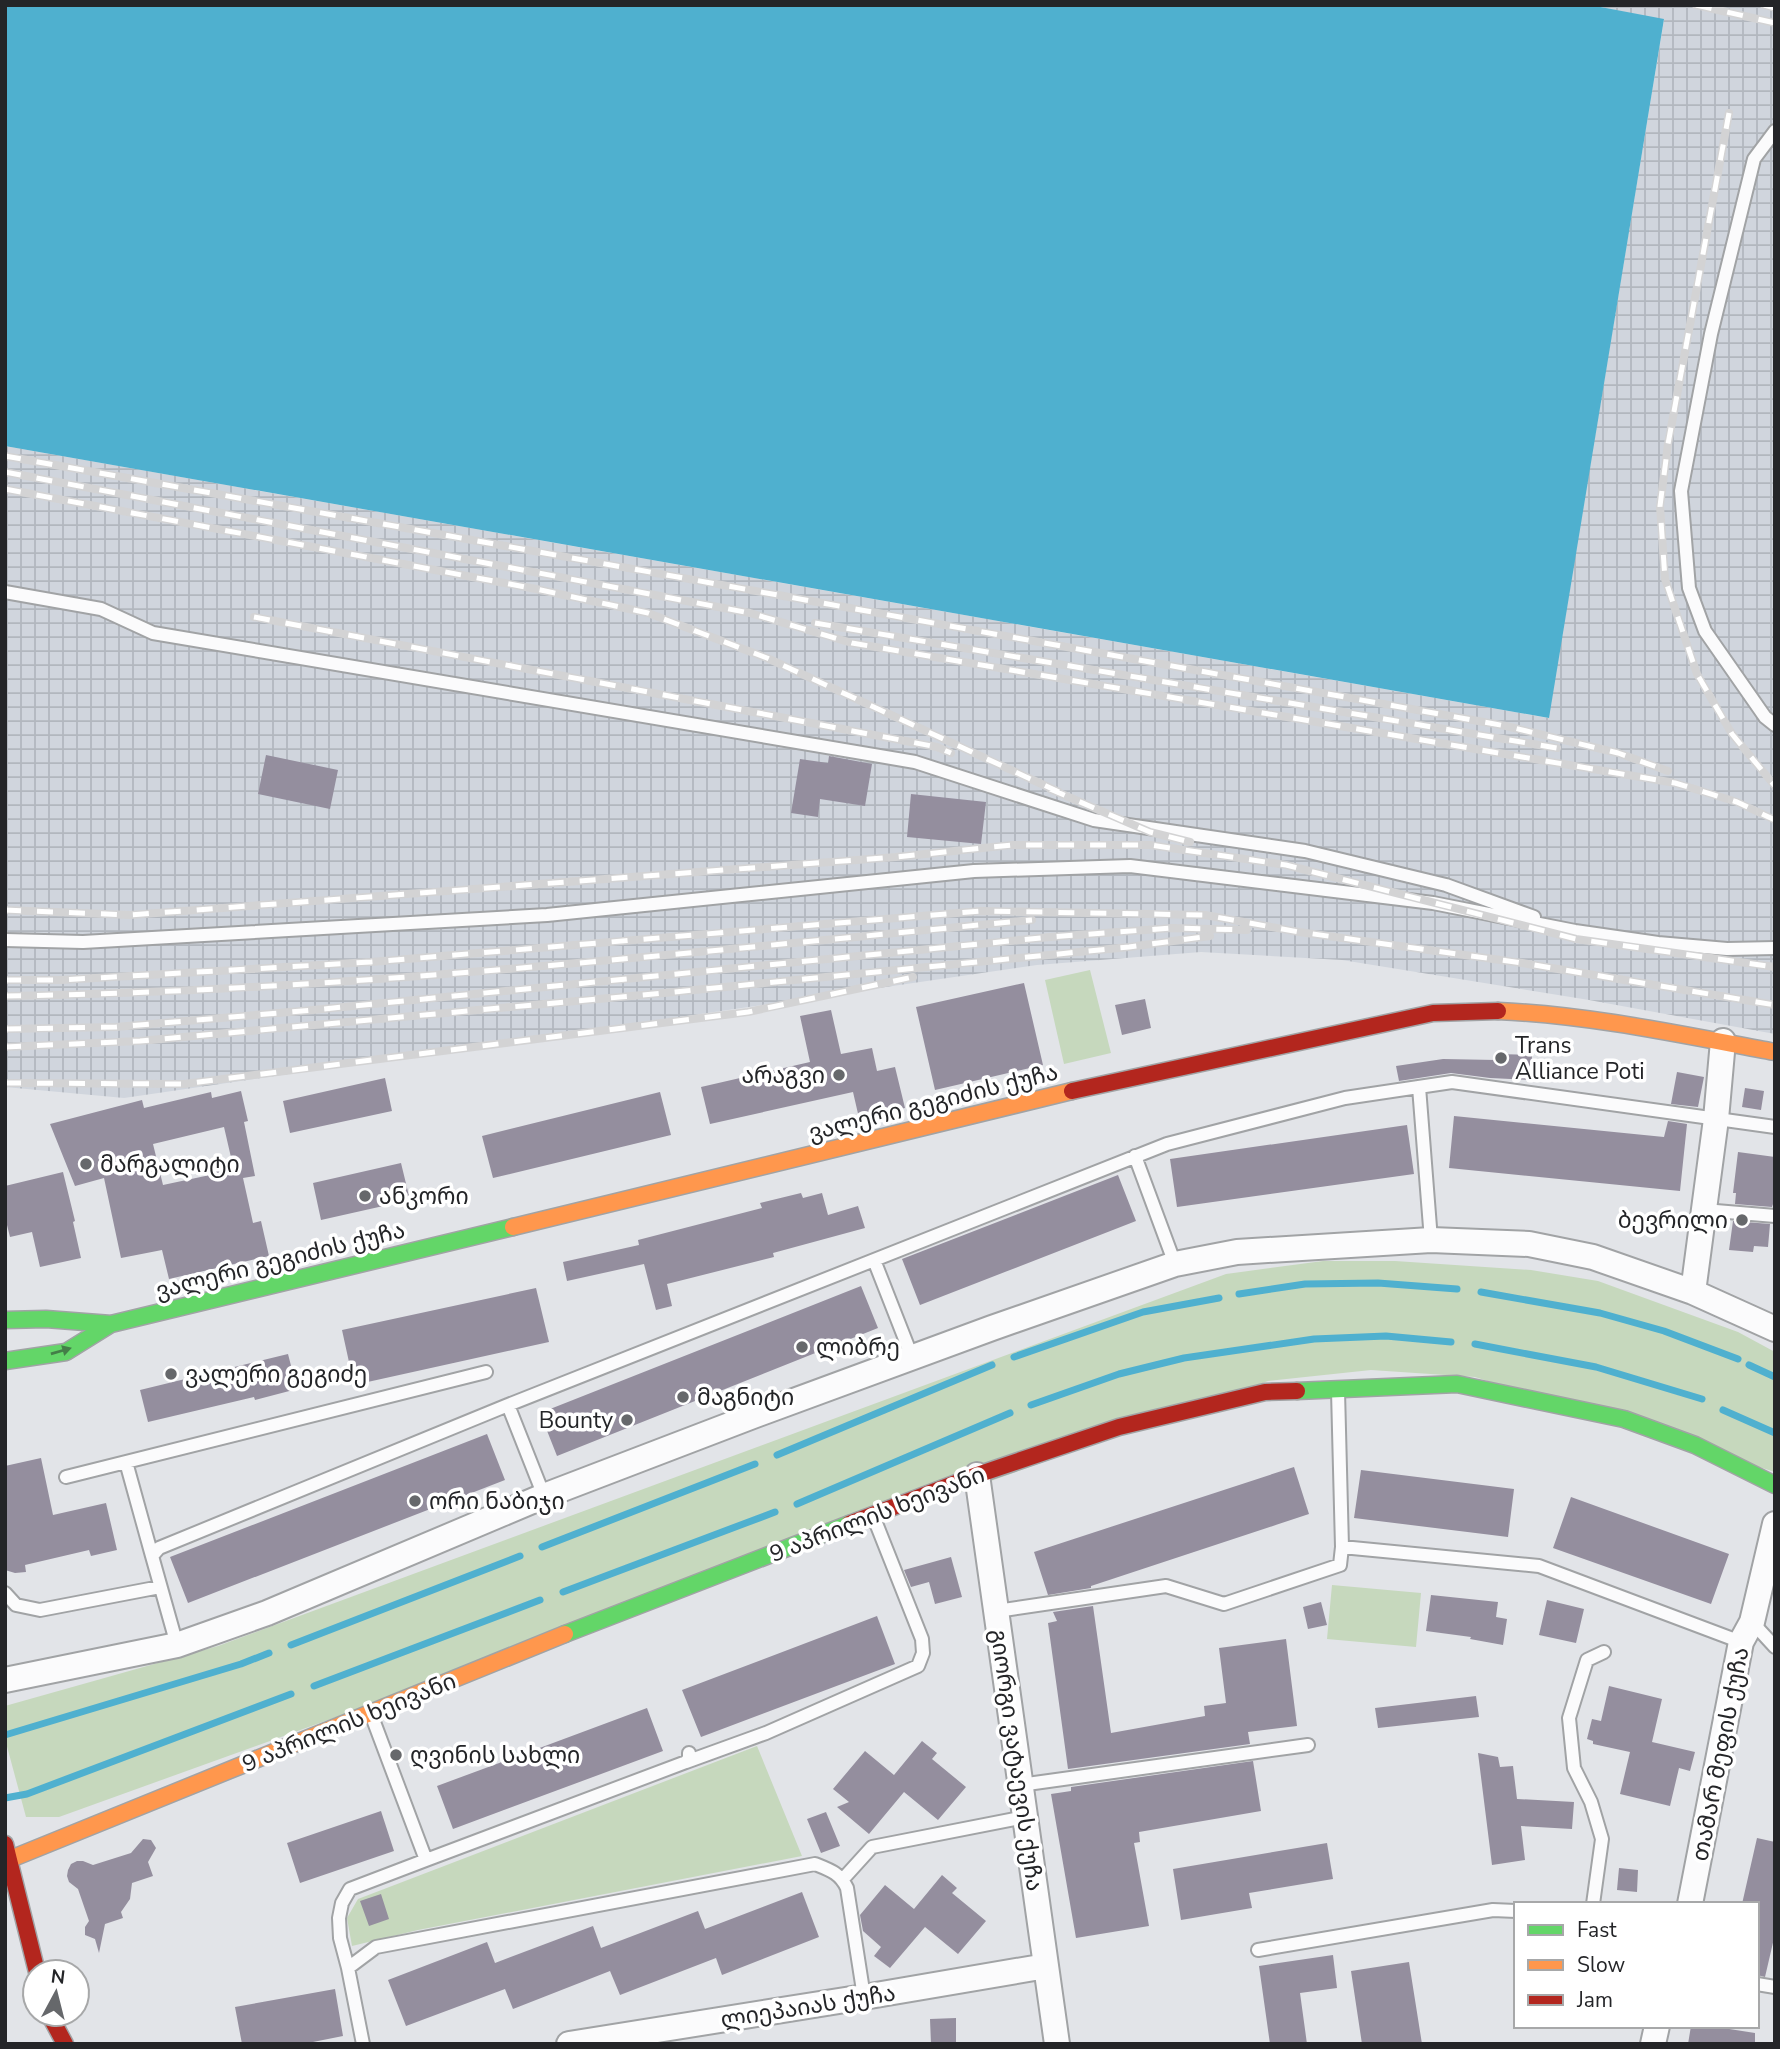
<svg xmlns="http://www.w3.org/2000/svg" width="1780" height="2049" font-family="'Nunito Sans','Noto Sans Georgian',sans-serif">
  <defs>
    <pattern id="industrial-grid" width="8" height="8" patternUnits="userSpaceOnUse" patternTransform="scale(1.75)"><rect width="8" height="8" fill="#d0d5dd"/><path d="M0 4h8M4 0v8" fill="none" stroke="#b2b7be"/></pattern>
  </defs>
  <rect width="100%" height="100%" fill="#e2e4e8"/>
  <path fill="url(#industrial-grid)" d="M 1590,5 L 1775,5 L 1775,1034 L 1589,1000 L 1342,960 L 1201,952 L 1037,965 L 124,1098 L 5,1087 L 5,446 L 1548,718 L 1664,20 Z"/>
  <path fill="#c6d8bd" d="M 1090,970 L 1111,1053 L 1064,1064 L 1045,980 Z
    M 1323,1261 L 1395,1261 L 1531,1270 L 1598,1281 L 1738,1332 L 1775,1352 L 1775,1472 L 1475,1377 L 1371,1370 L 1268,1381 L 59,1817 L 26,1817 L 5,1739 L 5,1706 L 218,1646 L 1226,1274 Z
    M 1332,1585 L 1421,1593 L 1416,1647 L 1327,1639 Z
    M 757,1746 L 802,1856 L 418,1930 L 352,1946 L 347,1918 L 358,1899 Z"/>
  <path fill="#4fb0cf" d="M 5,5 L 1590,5 L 1664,19 L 1549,718 L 5,446 Z"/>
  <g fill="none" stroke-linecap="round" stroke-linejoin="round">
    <path stroke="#4fb0cf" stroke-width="7" d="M 1481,1292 L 1600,1313 L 1664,1331 L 1738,1359
      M 1239,1294 L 1305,1284 L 1378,1283 L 1457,1289
      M 1475,1344 L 1596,1367 L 1702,1399
      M 1014,1357 L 1143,1312 L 1219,1298
      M 1749,1365 L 1775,1377
      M 1031,1405 L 1119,1374 L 1184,1358 L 1314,1339 L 1386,1336 L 1451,1342
      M 1723,1410 L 1775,1433
      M 777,1455 L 992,1365
      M 797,1504 L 1010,1413
      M 542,1547 L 755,1464
      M 563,1592 L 775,1512
      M 291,1645 L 520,1556
      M 314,1686 L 540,1600
      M 5,1735 L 241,1664 L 269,1653
      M 5,1798 L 27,1794 L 291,1694"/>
  </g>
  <path fill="#948e9e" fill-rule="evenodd" d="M 266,755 L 338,770 L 330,809 L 258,794 Z
    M 829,756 L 872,764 L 865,806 L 820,799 L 818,817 L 791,813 L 800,759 L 828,763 Z
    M 911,794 L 986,802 L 981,844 L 907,837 Z
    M 1024,983 L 1043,1065 L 935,1090 L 916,1007 Z
    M 1145,999 L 1151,1028 L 1122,1035 L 1115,1005 Z
    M 831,1010 L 841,1054 L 872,1048 L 877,1071 L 895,1067 L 905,1108 L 859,1118 L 853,1092 L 710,1124 L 701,1087 L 810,1062 L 800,1016 Z
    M 1497,1054 L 1532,1055 L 1531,1080 L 1490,1078 L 1451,1073 L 1399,1081 L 1396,1066 L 1443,1059 L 1496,1060 Z
    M 1677,1072 L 1704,1077 L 1698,1107 L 1671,1104 Z
    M 385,1078 L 392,1111 L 290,1133 L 283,1101 Z
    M 1745,1088 L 1764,1091 L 1761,1110 L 1742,1107 Z
    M 241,1091 L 248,1121 L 244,1122 L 255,1176 L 243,1178 L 253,1223 L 261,1221 L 269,1256 L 169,1279 L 162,1250 L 121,1258 L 104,1178 L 75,1186 L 50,1124 L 142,1100 L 144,1108 L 211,1092 L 212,1098 ZM 224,1127 L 233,1166 L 209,1172 L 210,1175 L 163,1185 L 153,1144 Z
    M 660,1092 L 671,1135 L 493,1178 L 482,1136 Z
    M 1454,1116 L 1664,1137 L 1668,1121 L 1687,1124 L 1680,1191 L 1449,1168 Z
    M 1407,1125 L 1414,1174 L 1177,1207 L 1170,1159 Z
    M 1738,1152 L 1775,1157 L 1775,1198 L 1772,1207 L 1735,1204 L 1736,1193 L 1733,1193 Z
    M 401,1163 L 410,1200 L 321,1220 L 313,1183 Z
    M 63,1172 L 75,1221 L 73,1222 L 81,1258 L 40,1267 L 32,1232 L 10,1237 L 5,1217 L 5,1186 Z
    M 1118,1175 L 1136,1221 L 920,1305 L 902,1259 Z
    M 801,1193 L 803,1198 L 822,1193 L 828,1215 L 858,1206 L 865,1228 L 773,1253 L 774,1257 L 667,1284 L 672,1306 L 656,1310 L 644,1264 L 567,1281 L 563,1262 L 639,1245 L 638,1240 L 762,1208 L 760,1203 Z
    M 1733,1221 L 1770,1224 L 1768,1247 L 1754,1246 L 1753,1252 L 1729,1250 Z
    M 861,1286 L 878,1328 L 557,1456 L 540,1413 Z
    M 536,1288 L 549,1342 L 354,1385 L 342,1330 Z
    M 288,1354 L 297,1389 L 255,1400 L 254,1397 L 148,1422 L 140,1390 Z
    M 487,1434 L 505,1480 L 188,1603 L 170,1557 Z
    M 41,1458 L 53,1515 L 106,1503 L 117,1550 L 91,1556 L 89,1550 L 25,1565 L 26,1572 L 15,1573 L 5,1570 L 5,1466 Z
    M 1294,1467 L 1309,1514 L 1091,1586 L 1091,1588 L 1048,1595 L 1034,1552 Z
    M 1361,1470 L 1514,1489 L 1508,1537 L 1354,1518 Z
    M 1571,1497 L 1729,1554 L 1711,1604 L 1553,1548 Z
    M 951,1557 L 962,1597 L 935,1604 L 929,1582 L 911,1587 L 904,1570 Z
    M 1431,1595 L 1498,1602 L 1496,1617 L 1507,1619 L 1503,1645 L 1470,1639 L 1471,1637 L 1426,1631 Z
    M 1547,1600 L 1584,1609 L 1576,1643 L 1539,1635 Z
    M 1321,1602 L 1327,1625 L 1308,1629 L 1303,1607 Z
    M 1093,1606 L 1111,1733 L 1205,1716 L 1204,1706 L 1226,1703 L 1219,1648 L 1286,1639 L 1297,1726 L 1248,1732 L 1250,1744 L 1068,1769 L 1048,1623 L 1057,1621 L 1053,1612 Z
    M 877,1616 L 895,1664 L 701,1737 L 682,1690 Z
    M 1609,1686 L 1662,1699 L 1652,1742 L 1695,1752 L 1690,1771 L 1679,1768 L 1670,1806 L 1620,1794 L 1630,1752 L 1593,1744 L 1593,1741 L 1587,1739 L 1592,1719 L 1601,1721 Z
    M 1476,1696 L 1479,1717 L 1378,1728 L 1375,1708 Z
    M 647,1708 L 663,1751 L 453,1829 L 437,1786 Z
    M 922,1741 L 937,1753 L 932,1759 L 966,1787 L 938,1820 L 904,1792 L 869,1834 L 837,1807 L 849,1802 L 833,1789 L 865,1751 L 894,1775 Z
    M 1478,1753 L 1498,1757 L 1500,1767 L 1513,1766 L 1517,1799 L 1574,1802 L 1572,1829 L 1521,1826 L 1525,1860 L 1492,1865 Z
    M 1253,1761 L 1261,1811 L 1139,1832 L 1140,1842 L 1134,1843 L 1149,1926 L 1076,1938 L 1051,1794 L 1071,1791 L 1071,1787 Z
    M 381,1811 L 394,1851 L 300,1883 L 287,1843 Z
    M 826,1812 L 840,1846 L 821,1853 L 807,1819 Z
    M 1757,1838 L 1775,1842 L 1775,1934 L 1765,1977 L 1757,1975 L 1757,1904 L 1742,1904 Z
    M 143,1839 L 151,1840 L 156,1848 L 148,1862 L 153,1876 L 132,1883 L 130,1899 L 121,1912 L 123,1918 L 105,1924 L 99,1953 L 95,1939 L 85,1935 L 85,1927 L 89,1921 L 78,1889 L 69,1882 L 67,1876 L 68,1870 L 71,1864 L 77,1861 L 83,1861 L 93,1865 L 131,1853 Z
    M 1327,1843 L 1333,1879 L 1249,1893 L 1252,1908 L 1181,1920 L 1173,1869 Z
    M 1619,1868 L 1638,1870 L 1637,1892 L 1617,1890 Z
    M 942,1875 L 957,1888 L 952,1893 L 986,1921 L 958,1954 L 925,1927 L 890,1968 L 874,1956 L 881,1947 L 863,1931 L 860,1915 L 885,1885 L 914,1909 Z
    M 802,1892 L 819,1937 L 722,1975 L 716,1958 L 620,1995 L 610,1971 L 513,2009 L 505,1989 L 406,2026 L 388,1980 L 487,1942 L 495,1963 L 593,1926 L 601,1948 L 698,1911 L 705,1929 Z
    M 381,1894 L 389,1919 L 369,1926 L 360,1901 Z
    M 1333,1955 L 1337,1988 L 1300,1993 L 1307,2044 L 1270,2044 L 1259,1966 Z
    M 1409,1962 L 1422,2044 L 1362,2044 L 1351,1971 Z
    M 335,1989 L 343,2036 L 303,2044 L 242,2044 L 235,2007 Z
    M 956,2018 L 956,2044 L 931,2044 L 930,2019 Z
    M 1691,2026 L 1710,2026 L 1755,2033 L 1755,2044 L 1688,2044 Z"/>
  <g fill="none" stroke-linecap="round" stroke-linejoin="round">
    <g stroke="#a1a3a5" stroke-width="16">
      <path id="lane" d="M 1775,131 L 1754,159 L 1711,334 L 1681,491 L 1689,588 L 1705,631 L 1765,717 L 1775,725
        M 5,592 L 101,609 L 153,633 L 915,762 L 1094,820 L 1305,851 L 1446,885 L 1534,917
        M 5,940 L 83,942 L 547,915 L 974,871 L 1130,866 L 1433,903 L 1575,931 L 1658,943 L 1727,949 L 1775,948
        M 1419,1087 L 1431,1240
        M 1135,1156 L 1175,1264
        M 1704,1210 L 1775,1216
        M 874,1260 L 912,1357
        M 508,1405 L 1167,1144 L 1345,1098 L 1452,1082 L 1775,1127
        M 126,1462 L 152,1556
        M 66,1477 L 486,1372
        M 1342,1547 L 1539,1566 L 1741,1642
        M 5,1593 L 16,1605 L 40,1610 L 160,1587
        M 997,1611 L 1166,1586 L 1224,1604 L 1340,1565 L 1342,1547 L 1338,1391
        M 1752,1622 L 1775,1647
        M 177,1645 L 152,1556 L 159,1548 L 508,1405 L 544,1496
        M 371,1714 L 426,1860 L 686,1762 L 689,1758 L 689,1753
        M 686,1762 L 766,1733 L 918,1666 L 923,1653 L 922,1639 L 874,1518
        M 1020,1785 L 1308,1745
        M 843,1879 L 872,1847 L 1025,1817
        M 1593,1904 L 1602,1839 L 1591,1802 L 1574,1768 L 1569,1718 L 1587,1660 L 1604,1652
        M 1258,1950 L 1493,1910 L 1516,1911
        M 348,1968 L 340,1938 L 339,1918 L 342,1903 L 350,1889 L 426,1860
        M 1757,1984 L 1775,1987
        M 363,2044 L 348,1968 L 376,1947 L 815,1864 C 830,1870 840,1873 847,1888 L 864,1997"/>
    </g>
    <g stroke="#a1a3a5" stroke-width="28">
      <path id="street" d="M 1693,1292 L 1716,1119 L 1723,1041
        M 977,1475 L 1057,2044
        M 5,1680 L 177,1645 L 267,1613 L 544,1496 L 753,1416 L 992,1328 L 1175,1264 L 1237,1252 L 1431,1240 L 1529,1244 L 1593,1257 L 1693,1292 L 1775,1329
        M 1690,1904 L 1741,1642 L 1752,1622 L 1775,1524
        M 569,2044 L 864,1997 L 1046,1966
        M 1653,2044 L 1657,2026"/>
    </g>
    <g stroke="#a1a3a5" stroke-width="19">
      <path id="fast" d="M 5,1320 L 46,1319 L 111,1324
        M 5,1361 L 66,1352 L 111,1324 L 513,1227
        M 1297,1391 L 1457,1384 L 1624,1419 L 1695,1445 L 1775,1485
        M 565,1634 L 849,1524"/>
    </g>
    <g stroke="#a1a3a5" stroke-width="19">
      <path id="slow" d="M 1498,1011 C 1591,1015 1683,1035 1775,1052
        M 513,1227 L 1072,1091
        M 8,1860 L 565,1634"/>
    </g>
    <g stroke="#a1a3a5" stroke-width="19">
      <path id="jam" d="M 1072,1091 L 1433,1013 L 1498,1011
        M 849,1524 L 977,1475 L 1119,1427 L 1265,1392 L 1297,1391
        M 5,1844 L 37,1972
        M 49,2014 L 65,2044"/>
    </g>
    <use href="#lane" stroke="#fbfbfc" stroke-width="12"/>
    <use href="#street" stroke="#fbfbfc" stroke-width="24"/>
    <use href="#fast" stroke="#63d668" stroke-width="16"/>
    <use href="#slow" stroke="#ff974d" stroke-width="16"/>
    <use href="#jam" stroke="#b3261e" stroke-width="16"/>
    <g stroke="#d3d3d4" stroke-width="8">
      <path id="rail" d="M 1696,5 L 1775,23
        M 1764,5 L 1775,8
        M 1729,113 L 1668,444 L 1660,506 L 1665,579 L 1697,674 L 1732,734 L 1775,786
        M 5,456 L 1506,726 L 1618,753 L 1668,771
        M 5,472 L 750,613 L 852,643 L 1675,783 L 1737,802 L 1775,820
        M 5,489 L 536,589 L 648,613 L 767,658 L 1059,792
        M 254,617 L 937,747 L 951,753
        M 815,623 L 1557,748
        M 1050,789 L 1150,832 L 1190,842
        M 5,910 L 130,915 L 896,857 L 1012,845 L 1150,845 L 1286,865 L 1576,939 L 1775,967
        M 5,980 L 61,980 L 371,962 L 981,911 L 1205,915 L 1299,932 L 1522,963 L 1775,1005
        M 5,996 C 348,991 691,952 1032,920
        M 5,1029 L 116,1027 L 313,1010 L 1050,937 L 1172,928 L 1247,930
        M 5,1047 L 140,1041 L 664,993 L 1129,947 L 1210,936
        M 5,1083 L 184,1084 L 748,1012 L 913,977"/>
    </g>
    <use href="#rail" stroke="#fff" stroke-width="5" stroke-dasharray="16" stroke-linecap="butt"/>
  </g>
  <defs><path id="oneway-solid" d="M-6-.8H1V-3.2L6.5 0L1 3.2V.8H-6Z" transform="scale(1.75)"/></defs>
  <use fill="#447e48" href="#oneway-solid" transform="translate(61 1351) rotate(-16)"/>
  <g fill="#66686b" stroke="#fff" stroke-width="2.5">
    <circle cx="1501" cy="1058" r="7"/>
    <circle cx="839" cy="1075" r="7"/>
    <circle cx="86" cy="1164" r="7"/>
    <circle cx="365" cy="1196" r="7"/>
    <circle cx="1742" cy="1220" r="7"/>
    <circle cx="802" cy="1347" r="7"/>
    <circle cx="171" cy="1374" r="7"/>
    <circle cx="683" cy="1397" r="7"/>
    <circle cx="627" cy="1420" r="7"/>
    <circle cx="415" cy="1501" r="7"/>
    <circle cx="396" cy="1755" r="7"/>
  </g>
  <g text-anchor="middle" stroke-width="7" stroke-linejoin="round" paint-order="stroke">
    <g font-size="23" fill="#242528" stroke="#fff" text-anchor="start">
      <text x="1515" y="1053">Trans<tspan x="1515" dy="26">Alliance Poti</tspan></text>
      <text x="825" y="1083" text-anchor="end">არაგვი</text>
      <text x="100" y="1172">მარგალიტი</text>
      <text x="379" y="1204">ანკორი</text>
      <text x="1728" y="1228" text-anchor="end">ბევრილი</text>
      <text x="816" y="1355">ლიბრე</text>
      <text x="185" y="1382">ვალერი გეგიძე</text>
      <text x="697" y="1405">მაგნიტი</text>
      <text x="613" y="1428" text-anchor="end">Bounty</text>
      <text x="429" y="1509">ორი ნაბიჯი</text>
      <text x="410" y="1763">ღვინის სახლი</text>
    </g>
    <g font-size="23" fill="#242528" stroke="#fff">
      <text transform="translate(933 1102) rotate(-14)" y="8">ვალერი გეგიძის ქუჩა</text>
      <text transform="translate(280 1260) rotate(-14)" y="8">ვალერი გეგიძის ქუჩა</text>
      <text transform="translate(877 1514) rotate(-21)" y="8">9 აპრილის ხეივანი</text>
      <text transform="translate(349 1722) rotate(-22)" y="8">9 აპრილის ხეივანი</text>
      <text transform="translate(1720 1754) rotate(-79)" y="8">თამარ მეფის ქუჩა</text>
      <text transform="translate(1017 1760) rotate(82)" y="8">გიორგი ვატაევის ქუჩა</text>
      <text transform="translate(808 2006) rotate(-9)" y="8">ლიეპაიას ქუჩა</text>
    </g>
  </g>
  <rect width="1780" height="2049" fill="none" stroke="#242528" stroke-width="14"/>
  <rect x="1514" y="1902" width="245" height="126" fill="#ffffff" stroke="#a7a8a9" stroke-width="2"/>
  <rect x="1528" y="1925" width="35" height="10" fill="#63d668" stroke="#a7a8a9" stroke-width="2"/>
  <text x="1577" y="1937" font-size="21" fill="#242528">Fast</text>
  <rect x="1528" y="1960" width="35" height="10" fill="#ff974d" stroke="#a7a8a9" stroke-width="2"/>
  <text x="1577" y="1972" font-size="21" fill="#242528">Slow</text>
  <rect x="1528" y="1995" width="35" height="10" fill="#b3261e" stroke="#a7a8a9" stroke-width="2"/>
  <text x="1577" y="2007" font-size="21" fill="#242528">Jam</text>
  <g transform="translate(56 1993) rotate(7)"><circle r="33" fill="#ffffff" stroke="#a7a8a9" stroke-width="2"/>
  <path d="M0-5L12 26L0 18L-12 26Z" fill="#66686b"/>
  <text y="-10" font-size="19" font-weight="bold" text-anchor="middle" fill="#242528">N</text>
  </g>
</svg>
